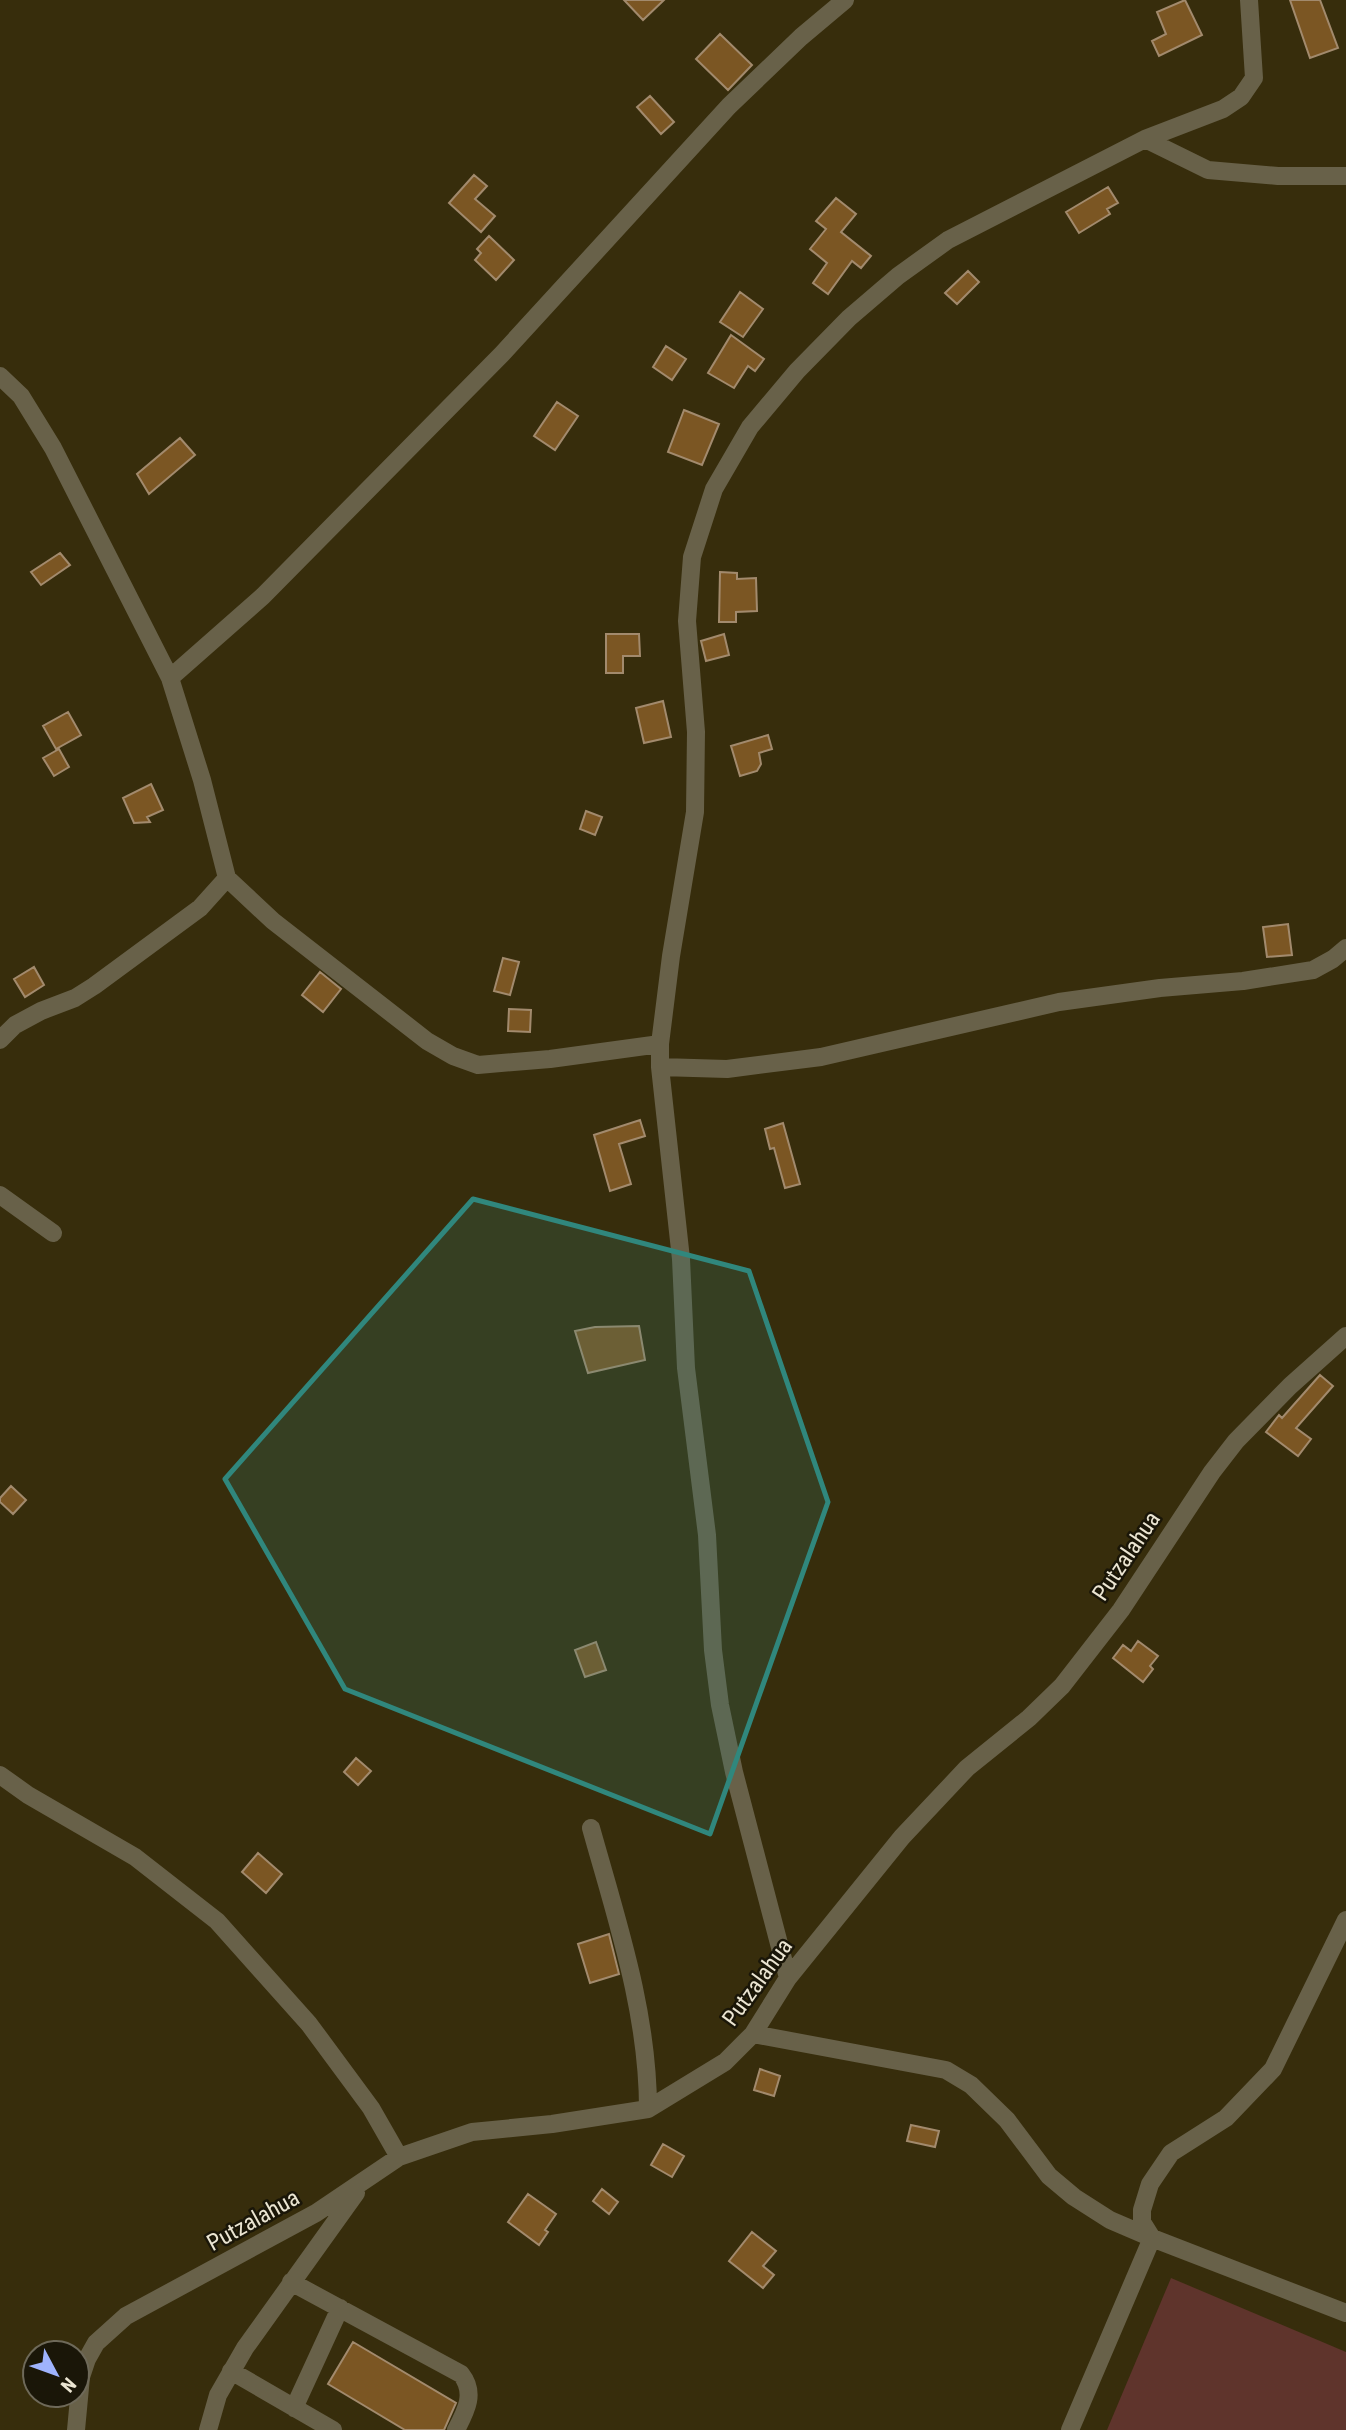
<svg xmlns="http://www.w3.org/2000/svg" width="1346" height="2430" font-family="'Roboto Condensed',sans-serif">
  <rect width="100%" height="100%" fill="#372d0c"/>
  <path fill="#5f342c" d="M 1171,2278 L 1346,2352 L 1346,2430 L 1107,2430 Z"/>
  <path fill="#7b5623" stroke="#a28a6d" stroke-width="2" d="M 624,0 L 664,0 L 643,20 Z
    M 1185,0 L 1202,35 L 1159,56 L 1152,41 L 1166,34 L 1157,12 Z
    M 1290,0 L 1320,0 L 1338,48 L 1310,58 Z
    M 720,34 L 752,65 L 728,90 L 696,59 Z
    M 650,96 L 674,122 L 661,134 L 637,107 Z
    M 474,175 L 487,186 L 475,199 L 495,216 L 481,232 L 449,203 Z
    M 1108,187 L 1118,203 L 1107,209 L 1110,214 L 1079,233 L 1066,212 Z
    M 836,198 L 856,214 L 841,232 L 871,256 L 861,268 L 852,261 L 828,294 L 813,283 L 827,263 L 810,249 L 826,229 L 816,221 Z
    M 489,236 L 514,260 L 496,280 L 475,260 L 481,253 L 477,249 Z
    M 968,271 L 979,282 L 957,304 L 945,293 Z
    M 740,292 L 763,309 L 743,337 L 720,322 Z
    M 731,335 L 764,359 L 755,371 L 748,366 L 734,388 L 708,373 Z
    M 666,346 L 686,359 L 672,380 L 653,367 Z
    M 557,402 L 578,416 L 555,450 L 534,436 Z
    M 684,410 L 719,424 L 702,465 L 668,452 Z
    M 180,438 L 195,455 L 149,494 L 137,474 Z
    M 60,553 L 70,565 L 41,585 L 31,572 Z
    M 720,572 L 737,573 L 737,579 L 756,578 L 757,611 L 736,612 L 736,622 L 719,622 Z
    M 606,634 L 639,634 L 640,656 L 623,656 L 623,673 L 606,673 Z
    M 724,634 L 729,655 L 706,661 L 701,641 Z
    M 663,701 L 671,737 L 644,743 L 636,708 Z
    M 68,712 L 81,735 L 56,749 L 43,726 Z
    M 768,735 L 772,749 L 759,753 L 761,764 L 757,771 L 740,776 L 731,746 Z
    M 59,749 L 69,767 L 54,776 L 43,758 Z
    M 151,784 L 163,810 L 147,817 L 150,822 L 134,823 L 123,798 Z
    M 586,811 L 602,817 L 595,835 L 580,829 Z
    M 1288,924 L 1292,955 L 1267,957 L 1263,927 Z
    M 503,958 L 519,962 L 510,995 L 494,991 Z
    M 34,967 L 44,985 L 25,997 L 14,979 Z
    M 320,972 L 341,989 L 323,1012 L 302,995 Z
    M 509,1009 L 531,1010 L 530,1032 L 508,1031 Z
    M 640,1120 L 645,1136 L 619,1144 L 631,1184 L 610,1191 L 594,1135 Z
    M 783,1123 L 800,1184 L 785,1188 L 774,1148 L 770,1149 L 765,1129 Z
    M 639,1326 L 645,1360 L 588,1373 L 575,1331 L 595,1327 Z
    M 1320,1375 L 1333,1386 L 1296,1428 L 1311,1439 L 1298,1456 L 1266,1432 L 1279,1415 L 1282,1418 Z
    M 11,1486 L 26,1500 L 13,1514 L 0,1502 L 0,1498 Z
    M 1138,1641 L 1158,1656 L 1150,1666 L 1153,1669 L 1143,1682 L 1113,1658 L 1123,1645 L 1131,1651 Z
    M 596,1642 L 606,1670 L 585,1677 L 575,1650 Z
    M 356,1758 L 371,1771 L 358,1785 L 344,1772 Z
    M 258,1853 L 282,1874 L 266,1893 L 242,1872 Z
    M 609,1934 L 619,1974 L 590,1983 L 578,1944 Z
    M 760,2069 L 780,2076 L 774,2096 L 754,2090 Z
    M 911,2125 L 939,2131 L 935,2147 L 907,2141 Z
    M 663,2144 L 684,2156 L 672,2177 L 651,2165 Z
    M 602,2189 L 618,2202 L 609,2214 L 593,2201 Z
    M 528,2194 L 556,2214 L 545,2230 L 548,2232 L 539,2245 L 508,2222 Z
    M 752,2232 L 776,2251 L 763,2266 L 774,2275 L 763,2288 L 729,2261 Z
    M 353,2342 L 456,2403 L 444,2430 L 405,2430 L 328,2384 Z"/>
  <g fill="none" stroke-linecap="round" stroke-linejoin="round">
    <path stroke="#686149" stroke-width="18" d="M 1145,139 L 1208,170 L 1278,176 L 1346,176
      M 0,376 L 21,396 L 53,448 L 170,678 L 202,780 L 227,878 L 273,921 L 427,1041 L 453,1056 L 478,1065 L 550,1059 L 660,1044
      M 170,678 L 263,596 L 502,354 L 729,106 L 801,37 L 845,0
      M 0,1040 L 15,1025 L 41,1011 L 75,998 L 94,986 L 200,908 L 227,878
      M 660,1067 L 727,1069 L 821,1057 L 1059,1002 L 1160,988 L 1243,981 L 1313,970 L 1333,959 L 1346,948
      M 0,1195 L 53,1233
      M 0,1775 L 28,1795 L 135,1857 L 217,1921 L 309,2024 L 371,2108 L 399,2157
      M 591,1828 C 617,1921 648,2012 648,2109
      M 788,1978 L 734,1772 L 720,1705 L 713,1650 L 707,1535 L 686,1368 L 681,1259 L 660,1067 L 660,1044 L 671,956 L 695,812 L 696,732 L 687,621 L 692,557 L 714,489 L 750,427 L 797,371 L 849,318 L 898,276 L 948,240 L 1145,139 L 1223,109 L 1241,97 L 1254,78 L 1249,0
      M 753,2034 L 946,2070 L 971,2085 L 1007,2120 L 1049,2176 L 1074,2197 L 1110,2220 L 1152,2238 L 1346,2313
      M 291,2282 L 461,2374 C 476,2393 466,2411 456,2430
      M 231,2371 L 333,2430
      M 294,2408 L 340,2308
      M 76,2430 L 81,2377 L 87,2359 L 96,2343 L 126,2316 L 316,2213 L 399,2157 L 472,2132 L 552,2124 L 648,2109 L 725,2062 L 753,2034 L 788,1978 L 902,1837 L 967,1768 L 1029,1718 L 1062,1686 L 1121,1610 L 1212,1472 L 1236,1441 L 1290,1386 L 1346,1336
      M 208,2430 L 218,2395 L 245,2348 L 356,2193
      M 1070,2430 L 1152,2238 L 1142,2222 L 1142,2210 L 1150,2184 L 1171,2153 L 1226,2118 L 1273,2069 L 1346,1920"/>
  </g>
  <path fill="#30877d" fill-opacity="0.2" stroke="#30877d" stroke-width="5" stroke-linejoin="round" d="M 473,1199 L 749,1271 L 828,1502 L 710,1834 L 345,1689 L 225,1479 Z"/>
  <g text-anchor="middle" stroke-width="5" stroke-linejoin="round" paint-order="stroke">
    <g font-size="23" fill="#ebe5d2" stroke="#1a1608">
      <text transform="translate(1126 1556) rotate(-56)" y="8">Putzalahua</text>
      <text transform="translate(757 1982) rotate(-54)" y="8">Putzalahua</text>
      <text transform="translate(253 2220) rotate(-29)" y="8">Putzalahua</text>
    </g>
  </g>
  <g transform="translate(56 2374) rotate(131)"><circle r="33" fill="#1a1608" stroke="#6e6959" stroke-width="2"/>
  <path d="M0-5L12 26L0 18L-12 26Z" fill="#9fb3fd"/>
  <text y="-10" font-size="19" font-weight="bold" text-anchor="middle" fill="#ebe5d2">N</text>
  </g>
</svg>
